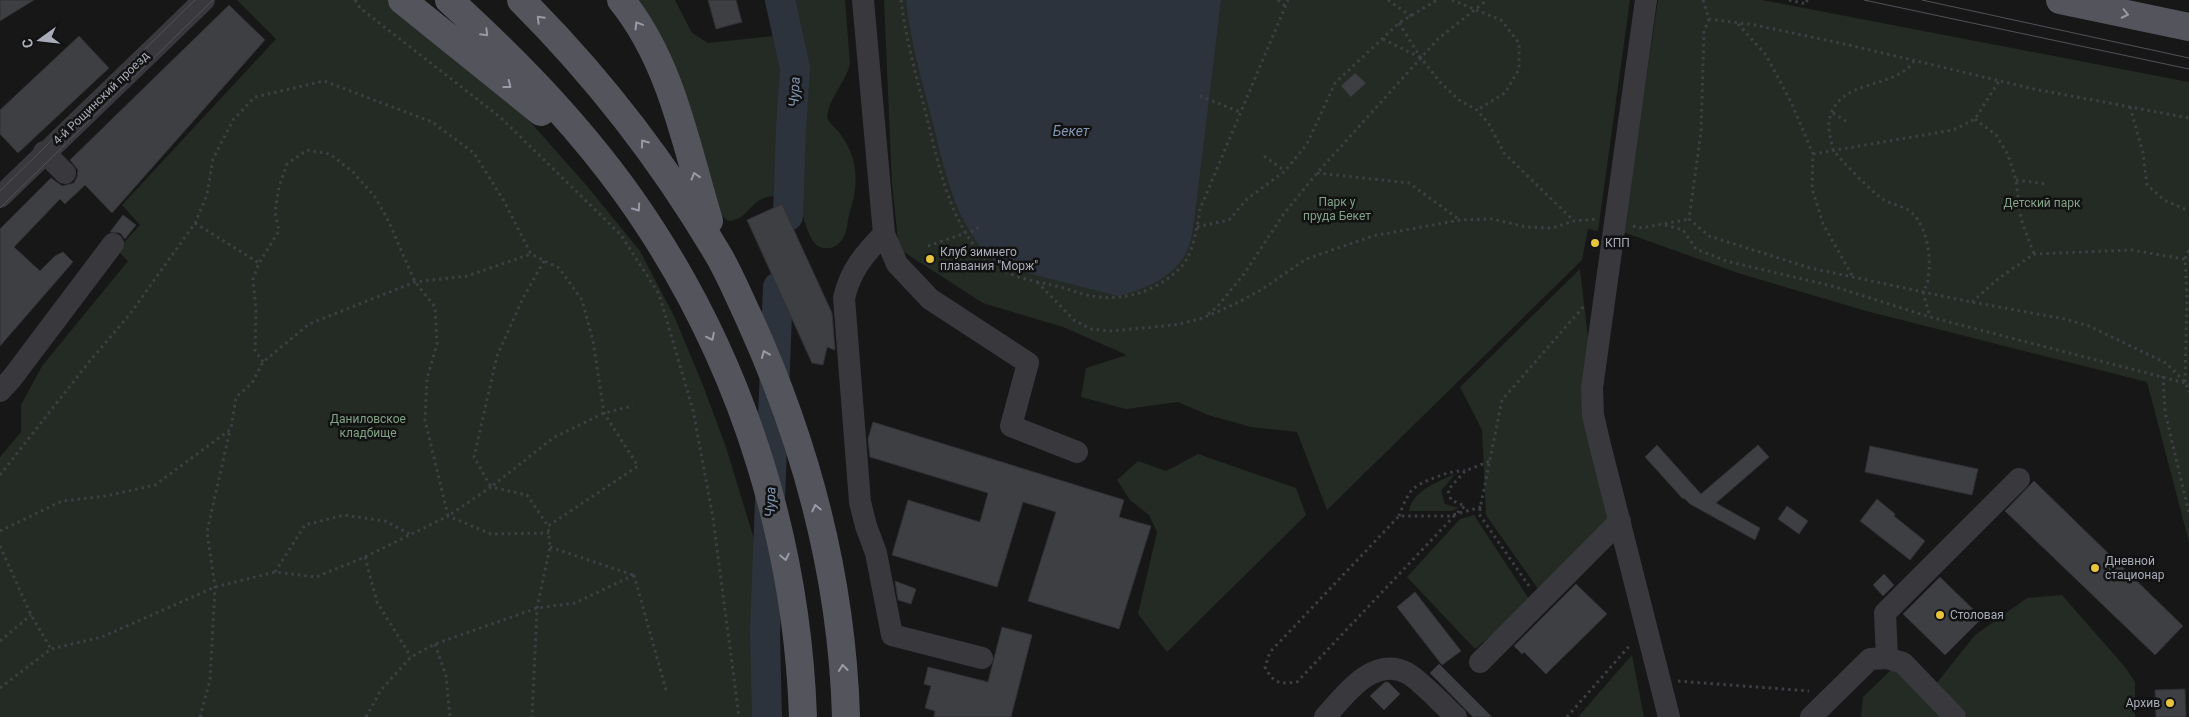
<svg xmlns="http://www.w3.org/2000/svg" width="2189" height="717" font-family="Roboto,sans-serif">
  <rect width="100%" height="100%" fill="#171718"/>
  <path fill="#232b24" d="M 237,0 L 390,0 L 518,108 L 587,186 L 640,251 L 675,318 L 702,383 L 726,447 L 757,549 L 775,668 L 776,717 L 0,717 L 0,457 L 21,432 L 21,405 L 42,366 L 128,261 L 117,250 L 140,225 L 122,205 L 276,39 Z
    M 637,0 L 675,0 L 692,33 L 708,43 L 773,36 C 783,28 778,11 777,0 L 845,0 L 850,64 C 845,84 829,97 827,118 C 831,125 837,129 841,135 C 858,158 859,185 850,211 C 847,221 848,231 842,240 C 839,244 835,247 830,248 C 806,252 807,216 797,203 C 793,198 786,196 780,196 C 748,194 752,220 728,221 L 720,214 Z
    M 884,0 L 1630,0 L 1598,231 L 1588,229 L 1582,260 L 1327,510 L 1297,432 L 1251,427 L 1208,415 L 1178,402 L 1126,409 L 1081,397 L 1086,368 L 1127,355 L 1063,327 L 983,303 L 899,249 L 892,184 Z
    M 1658,0 L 1762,0 L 2189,82 L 2189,542 L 2147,382 L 1866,311 L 1738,273 L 1623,232 Z
    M 1580,269 L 1609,518 L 1541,593 L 1486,515 L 1482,430 L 1460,387 Z
    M 1198,454 L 1296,488 L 1306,515 L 1167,652 L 1138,614 L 1157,532 L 1149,515 L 1130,500 L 1117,480 L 1138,461 L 1166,471 Z
    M 1455,474 L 1441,491 L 1445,504 L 1459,508 L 1451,511 L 1409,511 C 1413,490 1438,482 1455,474 Z
    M 1474,515 L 1531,602 L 1475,649 L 1407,577 L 1460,519 Z
    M 2062,595 L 2125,667 L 2135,682 L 2135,717 L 1861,717 L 1863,697 L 1896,665 L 1936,684 L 1975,635 L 2027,598 Z
    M 1632,655 L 1644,717 L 1578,717 Z"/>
  <path fill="#2d333c" d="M 906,0 L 1221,0 L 1195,214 C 1193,225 1192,239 1188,249 C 1175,277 1147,289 1118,296 L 1003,267 C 984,256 968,231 959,211 C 946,181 939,147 931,116 C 921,78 910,39 906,0 Z"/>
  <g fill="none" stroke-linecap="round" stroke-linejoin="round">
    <path stroke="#2d333c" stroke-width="30" d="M 780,0 L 795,68 L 791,129 L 788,216
      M 767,717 L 765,633 L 778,287"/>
  </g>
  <path fill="#3e3f42" stroke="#313134" d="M 0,0 L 34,0 L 0,21 Z
    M 708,0 L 736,0 L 742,22 L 716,29 Z
    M 229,5 L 265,40 L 112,213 L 85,185 L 65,204 L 60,199 L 14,247 L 40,271 L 55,256 L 63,252 L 73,262 L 0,346 L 0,229 L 51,178 L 62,186 L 74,183 L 77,177 L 78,170 L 70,160 Z
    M 79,36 L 109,68 L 18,153 L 0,134 L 0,110 Z
    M 1355,73 L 1366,83 L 1351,97 L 1341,86 Z
    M 782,204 L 832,313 L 835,350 L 827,347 L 823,365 L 812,363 L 747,220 Z
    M 123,215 L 136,225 L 125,239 L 120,233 L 110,232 Z
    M 873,422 L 1124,500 L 1119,517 L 1151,526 L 1119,629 L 1028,601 L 1056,512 L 1023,502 L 997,587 L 892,555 L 908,500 L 980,522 L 988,493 L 870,457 L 868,439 Z
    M 1657,445 L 1701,494 L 1758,445 L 1769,457 L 1716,503 L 1760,528 L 1755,540 L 1690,504 L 1684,498 L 1683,499 L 1645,457 Z
    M 1870,446 L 1978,469 L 1972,495 L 1865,472 Z
    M 2034,481 L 2183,626 L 2155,655 L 2005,511 Z
    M 1877,499 L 1895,514 L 1894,516 L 1925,541 L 1910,560 L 1860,521 Z
    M 1787,506 L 1808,521 L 1799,534 L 1778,519 Z
    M 1884,574 L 1894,585 L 1883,596 L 1873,585 Z
    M 1940,577 L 1982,618 L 1945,655 L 1903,614 Z
    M 895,581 L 916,589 L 911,604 L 898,600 Z
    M 1576,584 L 1607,614 L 1546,674 L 1524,652 L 1522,654 L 1514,646 Z
    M 1415,592 L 1461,651 L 1442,665 L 1397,607 Z
    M 1002,627 L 1032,635 L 1011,717 L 934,717 L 935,711 L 925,708 L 931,686 L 924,684 L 928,667 L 988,682 Z
    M 1439,664 L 1492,717 L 1473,717 L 1430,673 Z
    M 1385,682 L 1388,682 L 1400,694 L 1384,710 L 1370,696 Z
    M 2185,689 L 2186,717 L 2156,717 L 2155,690 Z"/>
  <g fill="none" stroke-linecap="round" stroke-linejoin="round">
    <path stroke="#3e3f44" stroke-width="3" stroke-dasharray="2.5 4" stroke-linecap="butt" d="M 355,0 L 360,8 L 500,117 L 621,235 L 659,294 L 693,410 L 713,518 L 739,717
      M 901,0 C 906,40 917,79 927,118 C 939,166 948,216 981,254 C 997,274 1028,280 1052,285 C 1066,288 1079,294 1092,296 C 1125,302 1160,290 1182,266 C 1193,254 1198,224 1200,209 L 1288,0
      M 1278,0 L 1285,6
      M 1388,0 L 1411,16
      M 1452,0 L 1501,20 L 1519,43 L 1519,69 L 1505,93 L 1477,110
      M 1703,0 L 1709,19 L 1755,25 L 1849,45 L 2034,89 L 2189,118
      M 1789,0 L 1806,4 L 1807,0
      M 1709,19 L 1704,31 L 1701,132 L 1689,219 L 1709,236 L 1810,268 L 1971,302 L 2065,319 L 2089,326 L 2166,363 L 2185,382 L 2189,392
      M 1399,23 L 1421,58 L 1440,82 L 1459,100 L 1477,110 L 1489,124 L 1504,153 L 1574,221
      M 1738,24 L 1766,55 L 1792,104 L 1813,154 L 1812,188 L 1823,224 L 1853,277
      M 1383,39 L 1421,58
      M 1914,61 C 1894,91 1836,77 1829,122 C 1828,129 1831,142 1833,149 C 1836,156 1876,196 1884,200 C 1893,205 1905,206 1912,213 C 1927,227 1932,258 1928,278 C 1928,283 1925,288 1923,292 L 1930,317
      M 1200,96 L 1240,112
      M 2130,107 L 2143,153 L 2147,185 L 2164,200 L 2189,211
      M 1833,113 L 1846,121
      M 1975,119 L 1996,135 L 2008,155 L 2016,180 L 2021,219 L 2034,254
      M 1813,154 L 1953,130 L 1975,119 L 1999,81
      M 1264,156 L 1285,171
      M 1317,173 L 1409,183 L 1460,220
      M 2016,180 L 2046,184
      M 195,223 L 259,263
      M 1665,225 L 1683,230 L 1696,249 L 1726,261 L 1832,286 L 1930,317 L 2189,384
      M 1633,226 L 1642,228 L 1689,219
      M 1197,227 L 1229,220 L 1247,199 L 1285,171 L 1307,144 L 1335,83 L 1399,23 L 1437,0
      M 971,232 L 979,227
      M 928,246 L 966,233
      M 544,261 L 523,298 L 497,356 L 474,457 L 491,487 L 553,438 L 604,413 L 633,406
      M 1037,282 L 1074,320 L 1091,329 L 1112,331 L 1174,325 L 1200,319 L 1233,305 L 1261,290 L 1306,259 L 1373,236 L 1460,220 L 1492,219 L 1526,227 L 1552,228 L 1574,221 L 1597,219
      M 1972,302 L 1999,278 L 2034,254 L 2132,250 L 2189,260
      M 1208,314 L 1217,307 L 1244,274 L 1283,215 L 1317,173 L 1438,39 L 1487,0
      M 263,362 L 255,350 L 256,310 L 253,279 L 259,263 L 279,231 L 275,212 L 279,187 L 287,164 L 307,150 L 330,154 L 353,172 L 375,197 L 387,218 L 415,282 L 435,307 L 437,344 L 427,378 L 425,420 L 448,516 L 491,487 L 527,495 L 548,526
      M 2163,376 L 2165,412 L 2189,513
      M 2185,382 L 2187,297 L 2185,259 L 2189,249
      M 0,475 L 89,362 L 130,314 L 195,223 L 207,195 L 213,159 L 233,120 L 255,97 L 324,81 L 432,122 L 474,153 L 504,201 L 531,254 L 559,268 L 582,300 L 593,341 L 604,413 L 638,466 L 548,526 L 550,547 L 537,608 L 532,717
      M 1481,507 L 1449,516 L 1399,516 L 1270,652 L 1265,667 C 1274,684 1279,684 1297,682 L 1456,514 L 1465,506 L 1451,500 L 1448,490 L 1465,471 L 1490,461
      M 1399,516 C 1402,508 1406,498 1411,491 C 1418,482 1454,469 1465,471
      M 0,531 L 62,501 L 106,496 L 155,485 L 231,429 L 236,397 L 252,383 L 263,362 L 309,324 L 415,282 L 467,276 L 531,254
      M 0,546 L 31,615 L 51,649
      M 550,547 L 633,575
      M 365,557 L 377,602 L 411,657
      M 275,572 L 305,525 L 344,515 L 385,521 L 410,534
      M 634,575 L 666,690
      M 1529,586 L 1479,514 L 1502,400 L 1584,306
      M 0,641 L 31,615
      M 435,644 L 446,676 L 450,717
      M 1678,681 L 1809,691
      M 0,688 L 51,649 L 102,637 L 215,587 L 275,572 L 316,577 L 365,557 L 448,516 L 491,534 L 549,533
      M 200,717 L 210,680 L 215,587 L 207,532 L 230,430
      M 366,717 L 381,690 L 411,657 L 435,644 L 537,608 L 575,603 L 634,575
      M 1567,717 L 1631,644"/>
    <path stroke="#38383d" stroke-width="22" d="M 863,0 L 884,234 L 897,264 L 930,299 L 1028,363 L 1011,426 L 1077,452
      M 1646,0 L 1592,388 L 1593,415 L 1599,441 L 1669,717
      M 44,152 L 65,173
      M 0,197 L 204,0
      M 884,234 C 865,253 850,271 844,298 L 860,502 L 866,526 L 876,553 L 892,635 L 982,658
      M 0,391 L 12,378 L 113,244
      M 1887,658 L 1885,613 L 2019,479
      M 1480,662 L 1620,521
      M 1325,717 C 1345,695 1373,655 1407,673 C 1419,679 1445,707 1456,717
      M 1811,717 L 1870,659 L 1887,658 L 1903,663 L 1955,717"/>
    <path stroke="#54555c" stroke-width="28" d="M 402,0 L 541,112
      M 449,0 C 524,68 596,143 651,229 C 745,374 797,544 803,717
      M 521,0 C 598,77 664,162 719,256 C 730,275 739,297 749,318 C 806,443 842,579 846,717
      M 621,0 C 672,63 686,146 709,221
      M 2060,0 L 2189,27"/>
    <path stroke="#515258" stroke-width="1" d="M 1864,0 L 2189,69
      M 1922,0 L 2189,58
      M 0,191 L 195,0
      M 0,208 L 213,0"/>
  </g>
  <defs><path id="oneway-chevron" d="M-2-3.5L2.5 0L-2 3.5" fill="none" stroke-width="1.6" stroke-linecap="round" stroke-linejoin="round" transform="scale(1.25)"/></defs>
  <g stroke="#989ba6">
    <use href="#oneway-chevron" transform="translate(2125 14) rotate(12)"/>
    <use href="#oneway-chevron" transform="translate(540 19) rotate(-135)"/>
    <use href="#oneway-chevron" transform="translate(638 25) rotate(-121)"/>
    <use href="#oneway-chevron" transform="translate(485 33) rotate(45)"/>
    <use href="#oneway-chevron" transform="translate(508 85) rotate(38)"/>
    <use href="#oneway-chevron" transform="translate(644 143) rotate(-126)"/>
    <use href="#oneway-chevron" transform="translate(695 176) rotate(-107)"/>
    <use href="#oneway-chevron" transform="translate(637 208) rotate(55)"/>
    <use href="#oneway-chevron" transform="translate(711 337) rotate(64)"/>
    <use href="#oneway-chevron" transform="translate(765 354) rotate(-112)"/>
    <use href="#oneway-chevron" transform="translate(816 508) rotate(-103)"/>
    <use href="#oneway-chevron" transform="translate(785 557) rotate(78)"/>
    <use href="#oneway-chevron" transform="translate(843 668) rotate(-96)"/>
  </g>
  <g fill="#e8c43e" stroke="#121213" stroke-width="2">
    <circle cx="1595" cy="243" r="5"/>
    <circle cx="930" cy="259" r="5"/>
    <circle cx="2095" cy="568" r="5"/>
    <circle cx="1940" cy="615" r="5"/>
    <circle cx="2170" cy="703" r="5"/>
  </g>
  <g text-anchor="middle" stroke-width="5" stroke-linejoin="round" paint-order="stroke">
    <g font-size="12" fill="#a9acb8" stroke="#121213">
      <text transform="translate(101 98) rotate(-44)" y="4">4-й Рощинский проезд</text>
    </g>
    <g font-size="12" fill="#81a287" stroke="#121213">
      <text x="1337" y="206">Парк у<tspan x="1337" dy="14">пруда Бекет</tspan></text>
      <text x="2042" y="207">Детский парк</text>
      <text x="368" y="423">Даниловское<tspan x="368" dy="14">кладбище</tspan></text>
    </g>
    <g font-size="12" fill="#a9acb8" stroke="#121213" text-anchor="start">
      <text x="1605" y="247">КПП</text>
      <text x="940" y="256">Клуб зимнего<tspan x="940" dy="14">плавания "Морж"</tspan></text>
      <text x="2105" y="565">Дневной<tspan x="2105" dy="14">стационар</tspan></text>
      <text x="1950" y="619">Столовая</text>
      <text x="2160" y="707" text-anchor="end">Архив</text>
    </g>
    <g font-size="14" font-style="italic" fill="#8295b1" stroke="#121213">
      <text transform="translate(794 92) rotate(-87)" y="5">Чура</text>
      <text x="1071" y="136">Бекет</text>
      <text transform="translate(770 502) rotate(-88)" y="5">Чура</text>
    </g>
  </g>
  <g transform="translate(40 40) rotate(255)" stroke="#121213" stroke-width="4" paint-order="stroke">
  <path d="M0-4L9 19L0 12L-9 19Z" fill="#a9acb8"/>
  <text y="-8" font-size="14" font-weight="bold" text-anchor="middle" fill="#a9acb8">С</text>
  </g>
</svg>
